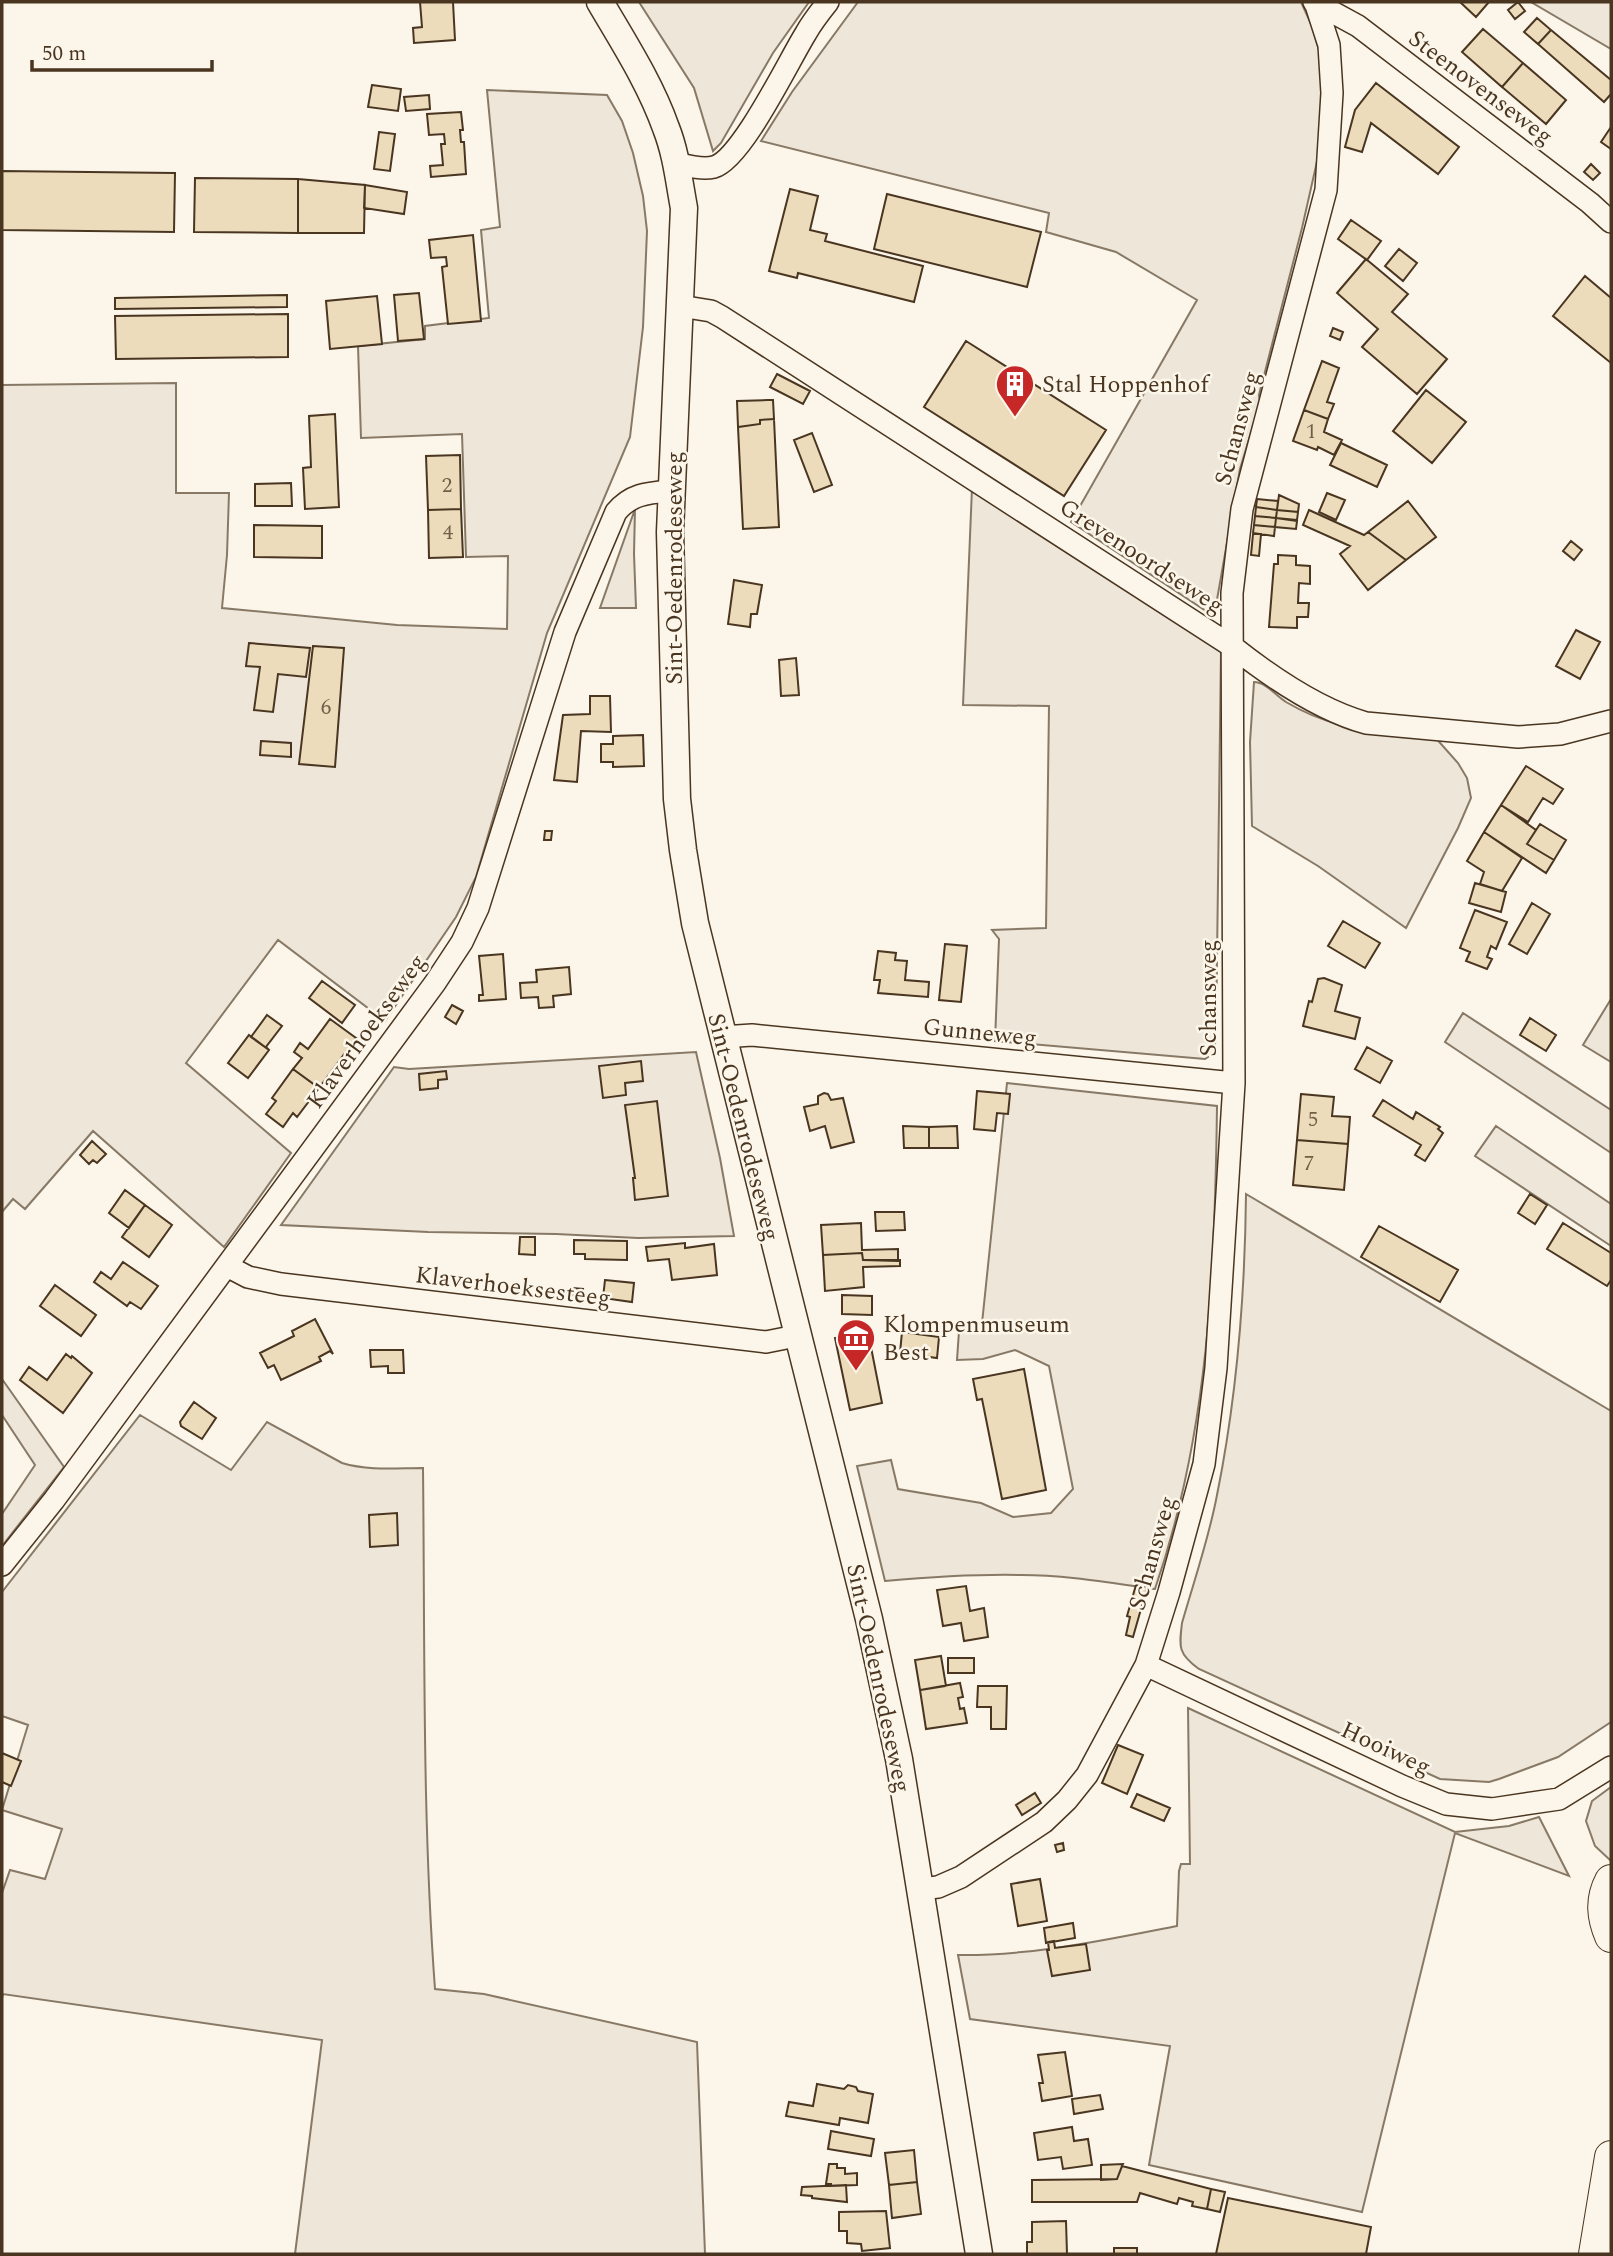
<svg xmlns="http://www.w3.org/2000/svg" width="1613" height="2256" font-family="Spectral,serif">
  <rect width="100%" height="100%" fill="#fbf6e9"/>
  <path fill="#ede6d9" stroke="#887966" stroke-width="2" d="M 639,2 L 809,2 L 773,53 L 721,143 L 713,151 L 694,88 Z
    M 858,2 L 1301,2 L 1312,26 L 1324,68 L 1325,126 L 1302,228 L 1259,395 L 1260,403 L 1240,469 L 1215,611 L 1206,611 L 1071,522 L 1197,300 L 1116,252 L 1046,232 L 1049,213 L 761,141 L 792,92 Z
    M 1531,2 L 1611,2 L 1611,49 Z
    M 487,90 L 607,95 L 622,121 L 633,153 L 643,196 L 647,231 L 643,327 L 630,437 L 547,633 L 476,877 L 456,917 L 385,1021 L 278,940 L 186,1063 L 291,1153 L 224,1247 L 93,1131 L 25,1209 L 13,1199 L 2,1212 L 2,385 L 176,383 L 176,493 L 229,493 L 227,555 L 222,608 L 397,625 L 507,629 L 508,556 L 466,557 L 462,434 L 361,438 L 358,346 L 425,339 L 425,326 L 489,318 L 481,230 L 500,227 Z
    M 972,488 L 1221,652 L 1216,1035 L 1214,1053 L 1205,1059 L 995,1041 L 999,939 L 992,930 L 1046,928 L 1049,706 L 963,705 Z
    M 635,509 L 634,554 L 636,608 L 600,608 Z
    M 1254,682 C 1266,682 1276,696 1286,702 C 1303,712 1319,719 1338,724 L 1434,736 L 1458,763 L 1467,778 L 1471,798 L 1458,828 L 1406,928 L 1318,866 L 1252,826 L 1250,742 Z
    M 1611,999 L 1611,1062 L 1583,1045 Z
    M 1463,1013 L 1611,1110 L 1611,1153 L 1445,1042 Z
    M 696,1052 L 720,1158 L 734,1236 L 638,1238 L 556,1234 L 428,1232 L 281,1225 L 394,1067 L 409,1069 L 477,1065 Z
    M 1007,1083 L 1217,1106 C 1215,1271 1209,1432 1155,1589 C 1111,1583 1066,1575 1021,1575 C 975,1574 930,1577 885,1581 L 857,1466 L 891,1460 L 898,1489 L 981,1503 L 1013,1517 L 1051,1513 L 1073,1489 L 1049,1366 L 1015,1350 L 983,1359 L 957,1360 L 959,1331 L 981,1333 Z
    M 1496,1126 L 1611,1204 L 1611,1246 L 1475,1156 Z
    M 1246,1194 L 1611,1411 L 1611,1722 L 1558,1757 L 1499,1779 L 1489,1782 L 1440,1779 L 1199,1669 C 1178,1654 1179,1647 1182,1623 C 1194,1581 1209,1538 1217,1495 C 1237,1396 1245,1295 1246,1194 Z
    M 2,1379 L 64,1467 L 2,1546 L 2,1514 L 35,1465 L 2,1415 Z
    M 140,1415 L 231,1470 L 267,1422 L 342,1463 C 369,1471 396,1468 423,1468 C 425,1641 422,1816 435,1989 L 484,1994 L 697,2042 L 705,2254 L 295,2254 L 322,2040 L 3,1994 L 2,1998 L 2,1893 L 10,1870 L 45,1879 L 62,1829 L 2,1810 L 28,1725 L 2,1716 L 2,1592 Z
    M 1188,1708 L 1455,1832 L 1509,1826 L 1539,1817 L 1569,1876 L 1455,1833 L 1362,2212 L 1149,2165 L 1170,2046 L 970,2019 L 958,1955 C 1032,1956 1105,1940 1177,1926 L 1179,1871 L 1181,1864 L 1190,1864 Z
    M 1611,1787 L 1611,1861 L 1595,1846 L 1586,1821 L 1592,1801 Z"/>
  <path fill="#ecdcbc" stroke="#4a3520" stroke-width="2" d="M 420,2 L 453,2 L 455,40 L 414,43 L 413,28 L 422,27 Z
    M 1460,2 L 1489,2 L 1476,17 Z
    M 1518,2 L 1525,11 L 1515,19 L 1508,10 Z
    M 1537,18 L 1551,30 L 1538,44 L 1524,32 Z
    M 1483,29 L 1523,63 L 1502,87 L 1462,52 Z
    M 1551,30 L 1611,80 L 1611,94 L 1604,102 L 1538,44 Z
    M 1523,63 L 1566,100 L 1546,124 L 1502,87 Z
    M 1376,83 L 1459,147 L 1438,174 L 1371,123 L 1362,152 L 1345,147 L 1355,110 Z
    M 372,85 L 401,89 L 398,111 L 368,107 Z
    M 429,95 L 430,109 L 406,111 L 404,97 Z
    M 461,112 L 463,130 L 460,130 L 461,142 L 464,142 L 466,174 L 431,177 L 430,166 L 443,165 L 441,144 L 445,144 L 444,134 L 429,135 L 427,114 Z
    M 1611,127 L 1611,149 L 1601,142 Z
    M 379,132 L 395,134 L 390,171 L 374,169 Z
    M 1591,164 L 1600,173 L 1593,180 L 1584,172 Z
    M 2,171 L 175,173 L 174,232 L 2,230 Z
    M 195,178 L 298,179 L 298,233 L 194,232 Z
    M 298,179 L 365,185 L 364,233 L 298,233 Z
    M 365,185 L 407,192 L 404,214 L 364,208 Z
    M 790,189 L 818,196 L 810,230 L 827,234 L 825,241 L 923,266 L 914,302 L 798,273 L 797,278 L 769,271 Z
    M 887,194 L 1041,232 L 1027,287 L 874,249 Z
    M 1351,220 L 1381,241 L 1367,260 L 1338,239 Z
    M 473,235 L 481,321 L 448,324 L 442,267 L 447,266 L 446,257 L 431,258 L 429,240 Z
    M 1399,249 L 1417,263 L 1403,281 L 1385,266 Z
    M 1366,259 L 1408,294 L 1392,312 L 1447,359 L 1417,394 L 1362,347 L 1378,329 L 1337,293 Z
    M 1585,276 L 1611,298 L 1611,363 L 1553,316 Z
    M 419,293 L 424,339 L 398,341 L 394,295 Z
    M 287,295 L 287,307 L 115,309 L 115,298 Z
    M 377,296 L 382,344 L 330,349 L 326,301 Z
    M 288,314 L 288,357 L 116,359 L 115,316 Z
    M 1333,328 L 1343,332 L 1340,340 L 1330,336 Z
    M 966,341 L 1106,430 L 1064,496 L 924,407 Z
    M 1322,361 L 1339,368 L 1327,402 L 1334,404 L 1328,419 L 1304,410 Z
    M 777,374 L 810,391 L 803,404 L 770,387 Z
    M 1426,390 L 1466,422 L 1432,463 L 1393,431 Z
    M 768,400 L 773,400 L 774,419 L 760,420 L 760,424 L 738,427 L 737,401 Z
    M 1304,410 L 1328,419 L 1324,432 L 1342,440 L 1334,455 L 1318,447 L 1317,450 L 1293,441 Z
    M 335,414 L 339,507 L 305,509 L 303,468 L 311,467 L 309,416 Z
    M 774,419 L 779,527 L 743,529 L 738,427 L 760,424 L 760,420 Z
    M 812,433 L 832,485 L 814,492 L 794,440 Z
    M 1341,443 L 1387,465 L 1377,487 L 1330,465 Z
    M 460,455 L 461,509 L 428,510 L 426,456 Z
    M 291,483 L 292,506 L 255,506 L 255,484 Z
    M 1327,493 L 1345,500 L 1336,520 L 1319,512 Z
    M 1279,495 L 1299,504 L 1298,512 L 1277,510 Z
    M 1257,499 L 1278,501 L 1277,510 L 1256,507 Z
    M 1408,501 L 1436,537 L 1406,560 L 1368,532 Z
    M 1256,507 L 1277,510 L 1276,518 L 1255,516 Z
    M 461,509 L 463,557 L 429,558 L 428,510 Z
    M 1277,510 L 1298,512 L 1297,520 L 1276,518 Z
    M 1309,510 L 1364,535 L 1368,532 L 1406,560 L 1368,590 L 1340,554 L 1350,546 L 1303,525 Z
    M 1255,516 L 1276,518 L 1275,527 L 1254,525 Z
    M 1276,518 L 1297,521 L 1296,529 L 1275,527 Z
    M 254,525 L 322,526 L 322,558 L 254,557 Z
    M 1254,525 L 1275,527 L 1274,536 L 1253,533 Z
    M 1253,534 L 1261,534 L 1259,556 L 1251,555 Z
    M 1571,541 L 1582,550 L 1574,560 L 1563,551 Z
    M 1278,555 L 1296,556 L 1296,565 L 1310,566 L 1310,584 L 1299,583 L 1298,603 L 1309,603 L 1308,617 L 1297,617 L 1297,628 L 1269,627 L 1274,564 L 1278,564 Z
    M 734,580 L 762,585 L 757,614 L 751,614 L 750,627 L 728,624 Z
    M 1576,630 L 1600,642 L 1580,679 L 1556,666 Z
    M 249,643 L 310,648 L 306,677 L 278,674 L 273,712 L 254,710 L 260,667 L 246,666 Z
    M 313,646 L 344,648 L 335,767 L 299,764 Z
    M 796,658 L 799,695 L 781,696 L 779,660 Z
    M 590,696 L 610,696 L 611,732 L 581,731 L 577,782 L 554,780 L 563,715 L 590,714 Z
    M 643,735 L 644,766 L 613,767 L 613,762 L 601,762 L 601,744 L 613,744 L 613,736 Z
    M 261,741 L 291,743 L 291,757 L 260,755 Z
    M 1526,766 L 1563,789 L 1553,804 L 1543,798 L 1528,822 L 1501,805 Z
    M 1501,805 L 1536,830 L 1527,844 L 1554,860 L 1546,873 L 1484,832 Z
    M 1540,824 L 1566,840 L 1554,860 L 1527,844 Z
    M 545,831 L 552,831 L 551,840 L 544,840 Z
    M 1484,832 L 1522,858 L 1502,891 L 1480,884 L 1484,872 L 1467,861 Z
    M 1475,883 L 1506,892 L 1501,912 L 1469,903 Z
    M 1532,903 L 1550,914 L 1527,954 L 1509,944 Z
    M 1475,910 L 1507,922 L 1496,949 L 1491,946 L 1487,957 L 1492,959 L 1487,969 L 1466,961 L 1470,952 L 1460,948 Z
    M 1343,921 L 1380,943 L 1365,968 L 1328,946 Z
    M 945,944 L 967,946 L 961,1002 L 939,1000 Z
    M 878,951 L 896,953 L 895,960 L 907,961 L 905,980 L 929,982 L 928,997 L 878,993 L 880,980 L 874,980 Z
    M 503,954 L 506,999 L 479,1001 L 479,995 L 483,995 L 479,956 Z
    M 569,967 L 571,994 L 553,996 L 554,1007 L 539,1008 L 538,997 L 521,998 L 520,983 L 537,982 L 536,970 Z
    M 1324,978 L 1342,985 L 1335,1011 L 1360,1018 L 1355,1039 L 1303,1026 L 1309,1001 L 1312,1002 L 1318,979 Z
    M 322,981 L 355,1005 L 342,1023 L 309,998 Z
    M 452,1005 L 463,1011 L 456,1024 L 445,1017 Z
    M 267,1015 L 282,1026 L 266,1047 L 269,1050 L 251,1037 Z
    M 1530,1018 L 1556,1035 L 1546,1051 L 1520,1035 Z
    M 330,1019 L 356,1038 L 319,1088 L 293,1069 L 302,1058 L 294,1052 L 300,1043 L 308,1049 Z
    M 249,1035 L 269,1050 L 248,1078 L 228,1063 Z
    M 1367,1047 L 1392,1061 L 1380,1083 L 1355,1069 Z
    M 641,1061 L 643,1081 L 625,1083 L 626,1095 L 603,1098 L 599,1066 Z
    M 293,1069 L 319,1088 L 297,1117 L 293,1113 L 283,1127 L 266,1114 L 276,1101 L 272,1098 Z
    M 446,1071 L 447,1079 L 438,1080 L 438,1088 L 420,1090 L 419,1074 Z
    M 977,1091 L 1010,1094 L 1008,1114 L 997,1113 L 995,1131 L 974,1129 Z
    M 824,1093 L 828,1094 L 831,1100 L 843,1098 L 854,1142 L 831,1148 L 825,1126 L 810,1131 L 804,1107 L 818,1104 L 818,1096 Z
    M 1301,1094 L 1334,1097 L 1332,1116 L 1350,1117 L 1348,1144 L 1297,1140 Z
    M 1383,1100 L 1413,1119 L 1416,1112 L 1440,1127 L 1438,1129 L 1443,1133 L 1425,1161 L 1415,1155 L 1421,1145 L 1373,1116 Z
    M 657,1101 L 668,1196 L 635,1200 L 633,1178 L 635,1178 L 625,1105 Z
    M 903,1126 L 929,1127 L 929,1148 L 904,1148 Z
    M 957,1126 L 958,1148 L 929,1148 L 929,1127 Z
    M 1297,1140 L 1348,1144 L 1344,1190 L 1293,1185 Z
    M 92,1141 L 106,1154 L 97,1163 L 93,1160 L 89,1164 L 80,1155 Z
    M 125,1190 L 145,1205 L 129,1228 L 109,1213 Z
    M 1530,1194 L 1547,1205 L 1535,1224 L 1518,1213 Z
    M 145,1205 L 172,1225 L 149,1257 L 122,1237 Z
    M 875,1212 L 904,1212 L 905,1230 L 876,1231 Z
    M 861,1223 L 862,1250 L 898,1249 L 898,1261 L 863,1260 L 862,1253 L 823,1255 L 821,1225 Z
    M 1563,1223 L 1611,1253 L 1611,1280 L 1607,1286 L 1547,1249 Z
    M 1379,1226 L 1458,1270 L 1440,1302 L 1361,1257 Z
    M 520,1237 L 535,1237 L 535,1255 L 519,1254 Z
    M 574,1240 L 627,1241 L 627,1260 L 585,1259 L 585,1254 L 574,1254 Z
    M 685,1243 L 685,1248 L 714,1244 L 717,1275 L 672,1280 L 669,1259 L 648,1261 L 646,1247 Z
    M 862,1253 L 863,1260 L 900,1260 L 900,1266 L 863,1267 L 864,1287 L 825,1291 L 823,1255 Z
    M 123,1262 L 158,1286 L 141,1309 L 130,1302 L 127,1306 L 94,1282 L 101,1272 L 111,1279 Z
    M 605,1280 L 634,1283 L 632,1302 L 603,1298 Z
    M 55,1285 L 96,1315 L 81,1336 L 40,1306 Z
    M 572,1288 L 583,1289 L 582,1296 L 572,1295 Z
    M 842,1295 L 872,1296 L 872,1315 L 842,1314 Z
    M 315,1319 L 333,1354 L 330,1351 L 319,1357 L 321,1361 L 281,1380 L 274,1365 L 268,1368 L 260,1353 L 294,1336 L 292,1331 Z
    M 868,1332 L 882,1403 L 850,1410 L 835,1338 Z
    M 902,1332 L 939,1337 L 937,1358 L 900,1353 Z
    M 370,1350 L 403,1350 L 404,1373 L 388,1373 L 388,1366 L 371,1367 Z
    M 66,1354 L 71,1358 L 72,1356 L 92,1373 L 63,1413 L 20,1380 L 29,1367 L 47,1380 Z
    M 1024,1369 L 1046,1490 L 1002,1499 L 982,1399 L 977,1400 L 973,1379 Z
    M 194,1402 L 216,1418 L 202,1439 L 181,1426 L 180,1422 Z
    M 397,1513 L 398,1545 L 370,1547 L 369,1515 Z
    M 1136,1585 L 1147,1588 L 1133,1637 L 1126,1635 L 1130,1617 L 1127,1616 Z
    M 966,1586 L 970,1611 L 984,1608 L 988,1637 L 964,1641 L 961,1623 L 943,1626 L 937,1590 Z
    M 941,1656 L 946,1686 L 920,1690 L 915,1660 Z
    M 948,1658 L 974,1658 L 974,1673 L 948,1673 Z
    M 960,1683 L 963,1697 L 958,1698 L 960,1709 L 964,1708 L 967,1723 L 926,1729 L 920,1690 Z
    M 978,1686 L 1007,1686 L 1006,1729 L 991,1729 L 991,1707 L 977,1707 Z
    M 1118,1745 L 1143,1755 L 1127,1794 L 1102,1783 Z
    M 2,1753 L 21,1761 L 11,1786 L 2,1782 Z
    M 1035,1793 L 1041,1803 L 1022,1815 L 1016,1805 Z
    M 1137,1794 L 1170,1808 L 1164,1821 L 1131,1807 Z
    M 1063,1843 L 1064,1850 L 1057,1852 L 1055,1845 Z
    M 1040,1879 L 1047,1921 L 1018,1926 L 1011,1884 Z
    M 1073,1923 L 1075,1938 L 1046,1943 L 1044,1928 Z
    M 1054,1941 L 1055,1948 L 1086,1944 L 1090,1970 L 1052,1976 L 1047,1950 L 1049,1950 L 1048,1942 Z
    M 1065,2052 L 1072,2096 L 1042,2101 L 1039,2083 L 1043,2083 L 1038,2055 Z
    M 817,2084 L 844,2089 L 848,2085 L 856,2087 L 858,2091 L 873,2094 L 868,2123 L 840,2118 L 839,2125 L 786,2116 L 789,2102 L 813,2106 Z
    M 1100,2095 L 1103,2109 L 1074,2114 L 1072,2099 Z
    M 1072,2127 L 1074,2141 L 1088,2139 L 1092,2165 L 1063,2169 L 1061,2157 L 1038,2160 L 1034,2133 Z
    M 831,2131 L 874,2139 L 871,2156 L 828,2149 Z
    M 914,2150 L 917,2182 L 889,2185 L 885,2153 Z
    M 829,2164 L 837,2164 L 837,2168 L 845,2168 L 845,2174 L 857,2173 L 857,2185 L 831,2186 L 831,2184 L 826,2184 Z
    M 1123,2164 L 1117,2179 L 1101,2180 L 1101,2165 Z
    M 1122,2166 L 1211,2189 L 1207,2209 L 1192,2206 L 1193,2202 L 1179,2198 L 1177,2204 L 1140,2193 L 1137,2202 L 1032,2202 L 1032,2180 L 1117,2179 Z
    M 917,2182 L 921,2214 L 892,2218 L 889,2185 Z
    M 846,2185 L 847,2202 L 812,2198 L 812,2196 L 801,2195 L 802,2187 Z
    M 1211,2189 L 1225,2192 L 1220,2212 L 1207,2209 Z
    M 1228,2198 L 1371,2227 L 1366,2254 L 1216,2254 Z
    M 886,2211 L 890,2248 L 862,2251 L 861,2244 L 847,2243 L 847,2231 L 839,2231 L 839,2212 Z
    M 1066,2221 L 1067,2254 L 1027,2254 L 1027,2242 L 1032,2242 L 1032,2222 Z
    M 1114,2248 L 1137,2248 L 1137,2254 L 1114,2254 Z"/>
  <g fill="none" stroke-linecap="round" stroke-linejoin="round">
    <g stroke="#4a3520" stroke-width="24">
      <path id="minor" d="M 1314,2 L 1358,26 L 1590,203 L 1611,222
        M 676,163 C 688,166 702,170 714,167 C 742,159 789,60 806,33 C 812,22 820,12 828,2
        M 680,306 L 711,311 L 722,317 L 1233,647 C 1271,677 1319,710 1366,723 L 1518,737 L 1560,734 L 1611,721
        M 722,1037 L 752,1035 L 1234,1083
        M 227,1266 L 248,1277 L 281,1284 L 766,1342 L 796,1336
        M 2,1565 L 54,1500 L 435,983 L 462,942 L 478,908 L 565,632 L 616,512 C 631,494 647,493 670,491
        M 1146,1665 L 1402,1786 L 1446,1804 L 1492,1809 L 1559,1799 L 1611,1767
        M 920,1889 L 938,1887 L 961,1877 L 1044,1822 L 1067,1800 L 1087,1775 L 1146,1665 L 1169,1592 L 1204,1464 L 1216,1368 L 1234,1083 L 1232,593 L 1242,509 L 1326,190 L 1332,93 L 1329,45 L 1316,5"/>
    </g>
    <g stroke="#4a3520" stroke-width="29">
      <path id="tertiary" d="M 600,2 C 624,43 650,83 666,128 C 676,153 679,181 684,208 L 670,532 L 677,799 L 683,850 L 695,923 L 869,1619 L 899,1759 L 979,2254"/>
    </g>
    <g stroke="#4a3520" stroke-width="34">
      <path id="secondary" d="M 1611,1881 C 1601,1900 1603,1917 1611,1936
        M 1595,2254 L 1611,2157"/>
    </g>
    <use href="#minor" stroke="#fbf6e9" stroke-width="21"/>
    <use href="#tertiary" stroke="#fbf6e9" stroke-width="26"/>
    <use href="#secondary" stroke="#fbf6e9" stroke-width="32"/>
  </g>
  <defs>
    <g id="building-pin" transform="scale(2.0125)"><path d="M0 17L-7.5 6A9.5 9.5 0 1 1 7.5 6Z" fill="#c62828" stroke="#fbf6e9"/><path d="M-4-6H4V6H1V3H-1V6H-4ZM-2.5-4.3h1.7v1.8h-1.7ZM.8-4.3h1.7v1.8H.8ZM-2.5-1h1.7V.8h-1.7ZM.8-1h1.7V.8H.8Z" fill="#fff"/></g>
    <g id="museum-pin" transform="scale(2.0125)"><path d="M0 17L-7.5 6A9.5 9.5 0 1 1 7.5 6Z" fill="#c62828" stroke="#fbf6e9"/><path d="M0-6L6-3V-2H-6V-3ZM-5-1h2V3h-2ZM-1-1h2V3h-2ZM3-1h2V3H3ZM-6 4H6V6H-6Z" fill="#fff"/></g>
  </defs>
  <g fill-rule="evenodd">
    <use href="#building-pin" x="1015" y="384"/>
    <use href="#museum-pin" x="856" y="1338"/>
  </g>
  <g text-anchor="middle" stroke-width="5" stroke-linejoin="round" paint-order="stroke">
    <g font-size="21" fill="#725f47">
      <text x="1311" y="438">1</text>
      <text x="447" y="492">2</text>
      <text x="448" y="539">4</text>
      <text x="326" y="714">6</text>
      <text x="1313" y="1126">5</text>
      <text x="1309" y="1170">7</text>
    </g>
    <g font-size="24" fill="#4a3520" stroke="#fbf6e9">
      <text transform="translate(1481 87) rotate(37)" y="8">Steenovenseweg</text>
      <text transform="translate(1237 428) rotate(-75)" y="8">Schansweg</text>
      <text transform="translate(1142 556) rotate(33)" y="8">Grevenoordseweg</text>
      <text transform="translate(674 568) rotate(-90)" y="8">Sint-Oedenrodeseweg</text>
      <text transform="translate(1208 998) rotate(-90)" y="8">Schansweg</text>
      <text transform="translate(366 1031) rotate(-54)" y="8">Klaverhoekseweg</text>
      <text transform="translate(980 1032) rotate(6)" y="8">Gunneweg</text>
      <text transform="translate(744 1127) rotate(76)" y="8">Sint-Oedenrodeseweg</text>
      <text transform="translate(513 1286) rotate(7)" y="8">Klaverhoeksesteeg</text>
      <text transform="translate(1152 1553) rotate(-74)" y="8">Schansweg</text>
      <text transform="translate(879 1678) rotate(78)" y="8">Sint-Oedenrodeseweg</text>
      <text transform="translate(1386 1748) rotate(25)" y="8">Hooiweg</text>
    </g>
    <g font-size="24" fill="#4a3520" stroke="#fbf6e9" text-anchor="start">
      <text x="1042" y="392">Stal Hoppenhof</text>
      <text x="883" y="1332">Klompenmuseum<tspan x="883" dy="28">Best</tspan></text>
    </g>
  </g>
  <rect width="1613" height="2256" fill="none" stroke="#4a3520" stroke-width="7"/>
  <path d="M32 60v10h180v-10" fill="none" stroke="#4a3520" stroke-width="3.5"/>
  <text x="42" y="60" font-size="21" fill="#4a3520" stroke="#fbf6e9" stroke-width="5" paint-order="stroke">50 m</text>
</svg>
